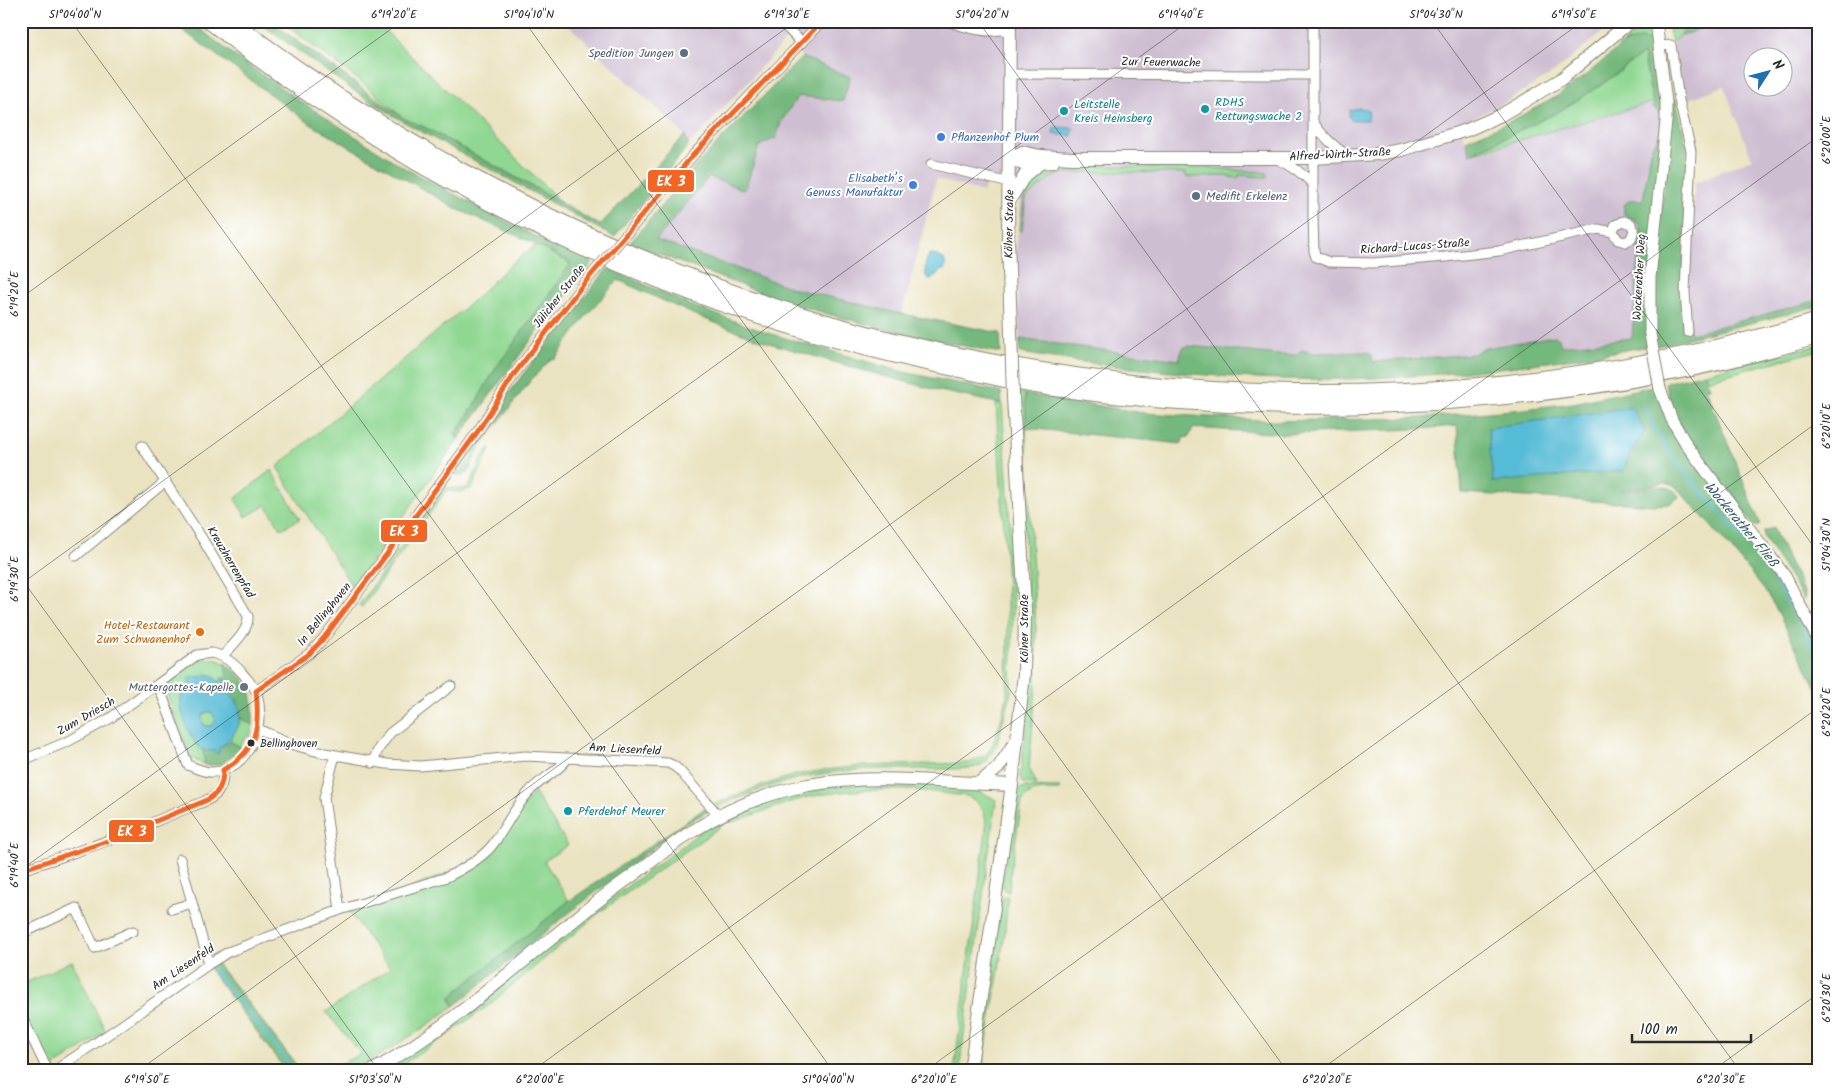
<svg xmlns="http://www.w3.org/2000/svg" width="1840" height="1092" font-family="Kalam,sans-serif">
  <rect width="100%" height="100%" fill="#fff"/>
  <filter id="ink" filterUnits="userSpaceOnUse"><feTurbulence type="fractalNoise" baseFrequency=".02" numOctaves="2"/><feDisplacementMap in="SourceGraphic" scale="10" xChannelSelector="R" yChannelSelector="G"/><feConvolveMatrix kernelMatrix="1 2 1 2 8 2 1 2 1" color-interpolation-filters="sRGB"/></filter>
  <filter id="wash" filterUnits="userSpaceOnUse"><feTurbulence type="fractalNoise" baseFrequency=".0096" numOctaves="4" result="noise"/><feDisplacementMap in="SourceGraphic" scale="20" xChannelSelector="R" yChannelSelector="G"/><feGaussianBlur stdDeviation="1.12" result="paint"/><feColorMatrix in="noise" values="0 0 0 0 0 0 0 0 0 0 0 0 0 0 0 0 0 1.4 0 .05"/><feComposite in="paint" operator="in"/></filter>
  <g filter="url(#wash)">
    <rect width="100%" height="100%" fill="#eae3c1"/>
    <path fill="#cebed1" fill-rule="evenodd" d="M 564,21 L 1616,21 L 1553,73 L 1507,101 L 1460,125 L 1470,154 L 1653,102 L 1654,108 L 1664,118 L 1632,347 L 1324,376 L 1020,348 L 1016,253 L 1021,201 L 998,187 L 986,184 L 983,192 L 936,179 L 902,314 L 795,289 L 656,240 L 709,177 L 745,190 L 759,146 L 776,138 L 781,122 L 798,96 L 843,101 L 850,77 L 802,57 L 786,40 L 688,146 L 685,135 Z
      M 1718,21 L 1819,21 L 1819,300 L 1691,334 L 1688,292 L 1695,182 L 1752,159 L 1724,86 L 1684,101 L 1672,42 L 1681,35 L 1689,33 ZM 1752,58 L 1782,58 L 1782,88 L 1752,88 Z"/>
    <path fill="#8fd792" stroke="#5d815e" d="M 280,21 L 332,21 L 340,26 L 348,21 L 375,21 L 561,202 L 424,127 L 403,118 L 365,85 Z
      M 1667,21 L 1688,21 L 1681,35 L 1672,42 Z
      M 1644,25 L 1649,27 L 1654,40 L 1627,42 L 1621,45 Z
      M 1643,53 L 1653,102 L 1470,154 L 1558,112 L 1601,85 Z
      M 1116,166 L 1225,169 L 1267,173 L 1267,177 L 1239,175 L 1238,178 L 1224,176 L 1186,177 L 1186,173 L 1102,172 L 1062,173 L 1050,178 L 1026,198 L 1022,231 L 1020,231 L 1025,192 C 1035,184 1045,174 1057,170 C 1075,164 1098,167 1116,166 Z
      M 536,245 L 571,264 L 496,368 L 471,411 L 456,433 L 456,436 L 459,438 L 353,588 L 277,467 L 474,300 L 508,267 Z
      M 1819,345 L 1819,350 L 1707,380 L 1705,373 Z
      M 1019,392 L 1025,394 L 1028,481 L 1036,628 L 1036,689 L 1029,768 L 1037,784 L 1023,783 L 1020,777 L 1027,720 L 1030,663 Z
      M 996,403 L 1002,404 L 1010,525 L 1013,607 L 1011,693 L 997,744 L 992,754 L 987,761 L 979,766 L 971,768 C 923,771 875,766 828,773 C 788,778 752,792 715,808 L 712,805 L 758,787 L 795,775 L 825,770 L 861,766 L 969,763 L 986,755 L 993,744 L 1002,717 L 1007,696 L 1008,645 L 1006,562 Z
      M 491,447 L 472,488 L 462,492 L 446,491 L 362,607 L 359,605 L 443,489 C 452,485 460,492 469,486 L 483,455 Z
      M 271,470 L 300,519 L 281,529 L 266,505 L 246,517 L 235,499 Z
      M 205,659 L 215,659 L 225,663 L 227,676 L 224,679 L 222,678 L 221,682 L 205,676 L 189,678 L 190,683 L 181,704 L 186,724 L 194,741 L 203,750 L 205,765 L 191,758 L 173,712 L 165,688 C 172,675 192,664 205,659 Z
      M202 719a7 7 0 1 1 14 0a7 7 0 1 1-14 0Z
      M 240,718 L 253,725 L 250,736 L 247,736 L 240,745 L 241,748 L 230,741 L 239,724 Z
      M 888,783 C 919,785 971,783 996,800 L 959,1071 L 954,1071 L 986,830 C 986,815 984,806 971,798 C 967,795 961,795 956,795 C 912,787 848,788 804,798 C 780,804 756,815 732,822 L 729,821 L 728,818 L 731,816 L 780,797 L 831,786 Z
      M 1026,787 L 1061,788 L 1059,790 C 1042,791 1032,787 1022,802 L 1011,868 L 1009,892 L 1004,890 L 1002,884 L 1019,789 Z
      M 534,792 L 568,845 L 544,861 L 569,901 L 450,998 L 454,1006 L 423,1028 L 382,1054 L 351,1071 L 325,1071 L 361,1054 L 326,1012 L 390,968 L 347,909 L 400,893 L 479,860 Z
      M 721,820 L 724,824 L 600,912 L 489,1005 L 449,1034 L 393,1071 L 380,1071 L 584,918 L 680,848 L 709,825 Z
      M 1005,897 L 1008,897 L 1004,939 L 982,1071 L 974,1071 L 1002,899 Z
      M 72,961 L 106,1032 L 54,1067 L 48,1065 L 21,1007 L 21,985 Z"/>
    <path fill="#73b87c" stroke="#4f7254" d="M 170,21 L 190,21 L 235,56 L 300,101 L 408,170 L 542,240 L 593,262 L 533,337 L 459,438 L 456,437 L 456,433 L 471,411 L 496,368 L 571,263 L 527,240 L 457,209 L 312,125 Z
      M 257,21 L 270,21 L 403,118 L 424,127 L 600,225 L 685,135 L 688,146 L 614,237 L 404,122 L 350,88 Z
      M 1688,21 L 1718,21 L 1689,33 L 1681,35 Z
      M 1639,39 L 1654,40 L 1664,118 L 1654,108 L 1643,54 L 1601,85 L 1558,112 L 1470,154 L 1466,140 L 1511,121 L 1556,97 L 1590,72 L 1621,45 Z
      M 802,57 L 850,77 L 843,101 L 798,96 L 781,122 L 776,138 L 759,146 L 745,190 L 709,177 L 656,240 L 795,289 L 902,314 L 1000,333 L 1001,353 C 934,340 866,326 801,306 C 743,287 687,265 630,243 L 696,165 Z
      M 1670,100 L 1676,100 L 1687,147 L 1683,299 L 1691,334 L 1819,300 L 1819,306 L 1657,346 C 1655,335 1653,323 1653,312 C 1654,241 1670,171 1670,100 Z
      M 1662,132 L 1649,346 C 1519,369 1386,384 1253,378 C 1175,374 1097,365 1020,353 L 1020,339 L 1179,360 L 1183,348 L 1189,346 L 1280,355 L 1297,355 L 1301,350 L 1314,353 L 1367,352 L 1372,355 L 1373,362 L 1474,354 L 1481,349 L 1554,336 L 1559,339 L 1561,346 L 1632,338 L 1641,224 L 1624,214 L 1624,205 L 1630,200 L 1643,200 L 1652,146 Z
      M 608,268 L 695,307 L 768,333 L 903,372 L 1001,392 L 1002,404 L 940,391 L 854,368 L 766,342 L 697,316 L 618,280 L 586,316 L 555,359 L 552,358 L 531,380 L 481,445 L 468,472 L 464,476 L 458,476 L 455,473 L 455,469 L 462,457 L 524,373 Z
      M 1705,373 L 1710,388 L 1706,389 L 1759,521 L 1760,525 L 1758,526 L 1754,526 L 1704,463 L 1676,418 L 1665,383 Z
      M 1654,386 L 1783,581 L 1819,652 L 1819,694 L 1778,612 L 1765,591 L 1729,546 L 1675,486 L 1666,483 L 1620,490 L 1619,491 C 1633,491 1662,482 1674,490 C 1676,492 1677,495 1679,497 L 1669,504 L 1655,505 L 1462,493 L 1457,426 L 1416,429 L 1285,434 L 1193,428 L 1189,437 L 1183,438 L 1182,444 L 1026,428 L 1025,394 L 1144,413 L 1275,421 L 1419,418 L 1524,409 L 1573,403 Z
      M 1773,528 L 1805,595 L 1804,600 L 1764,537 L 1764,531 Z
      M 225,663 C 253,685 253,690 253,725 L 240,718 L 237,701 L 227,688 L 224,679 L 227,676 Z
      M 230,741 L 241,748 L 221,765 L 205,765 L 203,750 L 215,751 L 217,754 L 219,753 L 218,749 Z
      M 707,807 L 710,810 L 681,826 L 565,916 L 454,1006 L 450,998 L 457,991 L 569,901 Z
      M 216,962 L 301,1071 L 286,1071 L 208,967 Z"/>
    <path fill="#57bbd6" stroke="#417380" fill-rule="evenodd" d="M 1359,108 L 1367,109 L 1369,115 L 1368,120 L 1351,120 L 1349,116 L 1350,110 Z
      M 1054,127 L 1073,128 L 1072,136 L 1053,134 Z
      M 930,253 L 944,259 L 946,266 L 944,270 L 942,270 L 931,279 L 927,278 C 923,270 926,260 930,253 Z
      M 1632,407 L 1645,431 L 1630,454 L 1623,471 L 1493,482 L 1488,428 Z
      M 207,674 L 214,676 L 215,679 L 220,682 L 222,677 C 225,681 225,684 227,688 C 229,693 234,696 237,701 C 246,721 234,738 218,749 L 219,753 L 217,754 L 215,751 C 212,751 206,751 203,750 C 192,745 181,715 181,704 C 180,696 183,688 190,683 L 189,678 L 200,677 ZM 207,712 L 212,712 L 216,721 C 212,726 209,728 203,725 L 202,718 L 204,713 Z"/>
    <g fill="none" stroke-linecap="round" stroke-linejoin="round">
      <path stroke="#57bbd6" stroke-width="2.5" d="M 1643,405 L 1660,438 L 1681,468 L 1762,560 L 1803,627 L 1819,661
        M 213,969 L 295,1071"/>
    </g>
  </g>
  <g filter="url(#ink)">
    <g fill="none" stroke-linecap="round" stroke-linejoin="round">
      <g stroke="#8a8776" stroke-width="11">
        <path id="minor" d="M 780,21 L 801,42
          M 947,21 C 961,26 976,31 990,31 C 997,31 1003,29 1010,30
          M 1313,21 L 1313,217 L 1314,251 L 1316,257 L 1329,262 L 1373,263 L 1445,257 L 1499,251 L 1598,229 L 1613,232 L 1618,240 L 1625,242 L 1631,239 L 1634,230 L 1631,224 L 1624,221 L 1615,225 L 1613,232
          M 1660,46 L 1671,45 L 1679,100 L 1691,151 L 1685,292 L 1688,332
          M 1010,74 L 1313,75
          M 1313,122 C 1323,137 1333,146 1348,156
          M 1279,160 C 1293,166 1302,173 1313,184
          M 931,164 L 1010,183
          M 639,219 L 694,154 L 822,21
          M 142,446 L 203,540 L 248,616 C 249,632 232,645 223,656
          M 76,556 L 166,481
          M 212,653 C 225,656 234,663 243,674 C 247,679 252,684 255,689 C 269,720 249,773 211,772 C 203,772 195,768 188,765 L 158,684 L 197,655 Z
          M 256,691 L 309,654 L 323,639 L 444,478 L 478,431 L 515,373 L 581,287
          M 258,729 L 294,745 L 319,752 L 387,764 L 420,766 L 525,756 L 668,763 L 674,766 L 679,770 L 719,816
          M 335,755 L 324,798 L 340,910
          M 21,761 L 69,741 L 109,719 L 158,684
          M 372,763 L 379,748 L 390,733 L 451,686
          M 180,859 L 209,964
          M 21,870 C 76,853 128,834 180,811 C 191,806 210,802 218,792 C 223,785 223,778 223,770
          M 172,909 L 192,903
          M 21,934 L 76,908 L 95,948 L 133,931
          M 21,1015 L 48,1071
          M 54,1071 L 122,1025 L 209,964 L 228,952 L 340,910 L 447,877 C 462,870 484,857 494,843 C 506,826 515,807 529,792 C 540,779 558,772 567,759"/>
      </g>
      <g stroke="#8a8776" stroke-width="13">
        <path id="tertiary" d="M 1650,334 L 1650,278 L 1666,121 L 1666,103 L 1656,21
          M 1660,389 L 1672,420 L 1688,447 L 1785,576 L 1819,642"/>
      </g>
      <g stroke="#8a8776" stroke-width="14">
        <path id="secondary" d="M 1010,21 L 1008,238 L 1011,333
          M 1010,158 L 1022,152 L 1041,156 L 1072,158 L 1313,158 L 1378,154 L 1401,150 L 1467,130 L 1501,115 L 1560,80 L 1631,21
          M 1010,158 L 1022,164 L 1053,162
          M 1011,198 L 1025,175 L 1039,164
          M 979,783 L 998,768 L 1015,742
          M 372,1071 C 448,1029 511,970 578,917 C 599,899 622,883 644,867 C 660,855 676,841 693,831 C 727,809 768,793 808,785 C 876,773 944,783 1012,785
          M 970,1071 L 1012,785 L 1024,674 L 1025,609 L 1013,397"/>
      </g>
      <g stroke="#8a8776" stroke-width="18">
        <path id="motorway" d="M 210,21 C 429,195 690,315 964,370 C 992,376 1020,383 1048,387 C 1189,407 1332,411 1474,399 C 1591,389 1707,370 1819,335
          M 232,21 C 251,37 272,51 293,66 C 353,108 415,146 479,181 C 890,402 1371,453 1819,321"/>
      </g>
      <use href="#minor" stroke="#fff" stroke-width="9"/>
      <use href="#tertiary" stroke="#fff" stroke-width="11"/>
      <use href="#secondary" stroke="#fff" stroke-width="12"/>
      <use href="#motorway" stroke="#fff" stroke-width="16"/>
      <g stroke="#8a8776" stroke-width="11" stroke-linecap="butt">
        <path id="minor-bridge" d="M 581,287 L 639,219"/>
      </g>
      <g stroke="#8a8776" stroke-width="13" stroke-linecap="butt">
        <path id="tertiary-bridge" d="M 1650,334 L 1660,389"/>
      </g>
      <g stroke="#8a8776" stroke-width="14" stroke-linecap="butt">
        <path id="secondary-bridge" d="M 1011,333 L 1013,397"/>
      </g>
      <use href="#minor-bridge" stroke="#fff" stroke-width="9"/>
      <use href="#tertiary-bridge" stroke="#fff" stroke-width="11"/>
      <use href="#secondary-bridge" stroke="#fff" stroke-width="12"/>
      <g stroke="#fff" stroke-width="9">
        <path id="bus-1" d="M 256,691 L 309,654 L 323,639 L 444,478 L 478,431 L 515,373 L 581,287 L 694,154 L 822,21
          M 223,770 C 257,751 260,728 256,691
          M 21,870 L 102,843 L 205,801 C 219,794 223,785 223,770"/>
      </g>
      <use href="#bus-1" stroke="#f26522" stroke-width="5"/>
    </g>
  </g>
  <path fill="none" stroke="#2b2b2b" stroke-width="1" stroke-opacity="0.45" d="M 71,21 L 833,1071M 524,21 L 1287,1071M 978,21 L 1740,1071M 1432,21 L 1819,554M 21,298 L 402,21M 21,578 L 379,1071M 21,584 L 796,21M 21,870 L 1189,21M 138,1071 L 1583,21M 532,1071 L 1819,136M 925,1071 L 1819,421M 1319,1071 L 1819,707M 1712,1071 L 1819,993"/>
  <g fill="#5c6f8a" stroke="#fff" stroke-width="2">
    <circle cx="684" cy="53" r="5"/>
    <circle cx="1196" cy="196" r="5"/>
  </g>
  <g fill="#0f9aa8" stroke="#fff" stroke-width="2">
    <circle cx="1205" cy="109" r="5"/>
    <circle cx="1064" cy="111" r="5"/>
    <circle cx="568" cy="811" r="5"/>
  </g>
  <g fill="#3f7fe0" stroke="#fff" stroke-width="2">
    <circle cx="941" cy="137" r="5"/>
    <circle cx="913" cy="185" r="5"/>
  </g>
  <circle fill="#e8710a" stroke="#fff" stroke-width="2" cx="200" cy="632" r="5"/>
  <circle fill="#6b7280" stroke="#fff" stroke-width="2" cx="244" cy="687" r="5"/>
  <circle fill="#2b2b2b" stroke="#fff" stroke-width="2" cx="251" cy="743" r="4.5"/>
  <g text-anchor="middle" stroke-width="4" stroke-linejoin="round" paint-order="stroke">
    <g font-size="11" fill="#2b2b2b" stroke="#fff" text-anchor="start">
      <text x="260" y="747">Bellinghoven</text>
    </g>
    <g font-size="12" fill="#4e5e75" stroke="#fff" text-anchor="end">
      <text x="674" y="57">Spedition Jungen</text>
      <text x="1206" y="200" text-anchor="start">Medifit Erkelenz</text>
    </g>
    <g font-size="12" fill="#2b2b2b" stroke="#fff">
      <text transform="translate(1161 62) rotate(1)" y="4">Zur Feuerwache</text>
      <text transform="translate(1340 154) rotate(-3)" y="4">Alfred-Wirth-Straße</text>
      <text transform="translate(1009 224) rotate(-89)" y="4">Kölner Straße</text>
      <text transform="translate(1415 246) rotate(-4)" y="4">Richard-Lucas-Straße</text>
      <text transform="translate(1639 277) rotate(-87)" y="4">Wockerather Weg</text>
      <text transform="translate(559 296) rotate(-52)" y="4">Jülicher Straße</text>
      <text transform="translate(231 562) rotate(59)" y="4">Kreuzherrenpfad</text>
      <text transform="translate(324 614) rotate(-51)" y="4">In Bellinghoven</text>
      <text transform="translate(1024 629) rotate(-90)" y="4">Kölner Straße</text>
      <text transform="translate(86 716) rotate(-30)" y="4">Zum Driesch</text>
      <text transform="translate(625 749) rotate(3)" y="4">Am Liesenfeld</text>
      <text transform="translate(183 967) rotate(-34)" y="4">Am Liesenfeld</text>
    </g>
    <g font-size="12" fill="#0d838f" stroke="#fff" text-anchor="start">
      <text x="1215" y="106">RDHS<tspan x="1215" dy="14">Rettungswache 2</tspan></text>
      <text x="1074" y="108">Leitstelle<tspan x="1074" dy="14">Kreis Heinsberg</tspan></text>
      <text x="578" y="815">Pferdehof Meurer</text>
    </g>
    <g font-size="12" fill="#366cbe" stroke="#fff" text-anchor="start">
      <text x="951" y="141">Pflanzenhof Plum</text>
      <text x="903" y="182" text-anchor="end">Elisabeth’s<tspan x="903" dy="14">Genuss Manufaktur</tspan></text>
    </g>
    <g font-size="12" fill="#c56008" stroke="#fff" text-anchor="end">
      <text x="190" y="629">Hotel-Restaurant<tspan x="190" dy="14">Zum Schwanenhof</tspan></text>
    </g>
    <g font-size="12" fill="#5b616d" stroke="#fff" text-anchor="end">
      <text x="234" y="691">Muttergottes-Kapelle</text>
    </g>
    <g font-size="14" font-style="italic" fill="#3a5d67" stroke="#fff">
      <text transform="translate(1742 524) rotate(50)" y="5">Wockerather Fließ</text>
    </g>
  </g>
  <g stroke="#fff" stroke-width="2">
    <rect x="647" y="169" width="48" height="24" rx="5" fill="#f26522"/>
    <rect x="380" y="519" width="48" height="24" rx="5" fill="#f26522"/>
    <rect x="108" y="819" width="47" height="24" rx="5" fill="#f26522"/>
  </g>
  <g font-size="14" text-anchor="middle" font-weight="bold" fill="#fff">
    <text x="671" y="186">EK 3</text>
    <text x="404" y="536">EK 3</text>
    <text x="132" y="836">EK 3</text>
  </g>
  <rect width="1840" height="1092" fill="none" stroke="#fff" stroke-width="55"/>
  <g transform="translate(1768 72) rotate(54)"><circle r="24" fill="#ffffff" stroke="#aaaaaa"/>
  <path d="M0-4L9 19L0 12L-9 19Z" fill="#1f6fb2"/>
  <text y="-8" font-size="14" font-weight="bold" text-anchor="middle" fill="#2b2b2b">N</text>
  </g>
  <path d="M1632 1034v8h119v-8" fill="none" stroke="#2b2b2b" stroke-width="2.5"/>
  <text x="1640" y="1034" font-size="15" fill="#2b2b2b" stroke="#ffffff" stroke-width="4" paint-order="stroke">100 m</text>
  <rect x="28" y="28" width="1784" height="1036" fill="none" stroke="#2b2b2b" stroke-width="2"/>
  <g font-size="12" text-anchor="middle" fill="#2b2b2b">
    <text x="75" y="18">51°04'00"N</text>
    <text x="394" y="18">6°19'20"E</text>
    <text x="529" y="18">51°04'10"N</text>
    <text x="787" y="18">6°19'30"E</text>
    <text x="982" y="18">51°04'20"N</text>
    <text x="1181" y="18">6°19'40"E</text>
    <text x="1436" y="18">51°04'30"N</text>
    <text x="1574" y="18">6°19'50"E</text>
    <text transform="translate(1826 140) rotate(-90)" y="4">6°20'00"E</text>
    <text transform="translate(14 294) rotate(-90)" y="4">6°19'20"E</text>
    <text transform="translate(1826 426) rotate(-90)" y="4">6°20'10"E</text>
    <text transform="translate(1826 545) rotate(-90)" y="4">51°04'30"N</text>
    <text transform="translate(14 579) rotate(-90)" y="4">6°19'30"E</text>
    <text transform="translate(1826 712) rotate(-90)" y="4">6°20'20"E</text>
    <text transform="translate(14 865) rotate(-90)" y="4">6°19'40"E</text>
    <text transform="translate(1826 998) rotate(-90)" y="4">6°20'30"E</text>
    <text x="147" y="1083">6°19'50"E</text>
    <text x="375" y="1083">51°03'50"N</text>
    <text x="540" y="1083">6°20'00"E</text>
    <text x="828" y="1083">51°04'00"N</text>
    <text x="934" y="1083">6°20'10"E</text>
    <text x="1327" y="1083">6°20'20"E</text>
    <text x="1721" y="1083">6°20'30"E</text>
  </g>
</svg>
